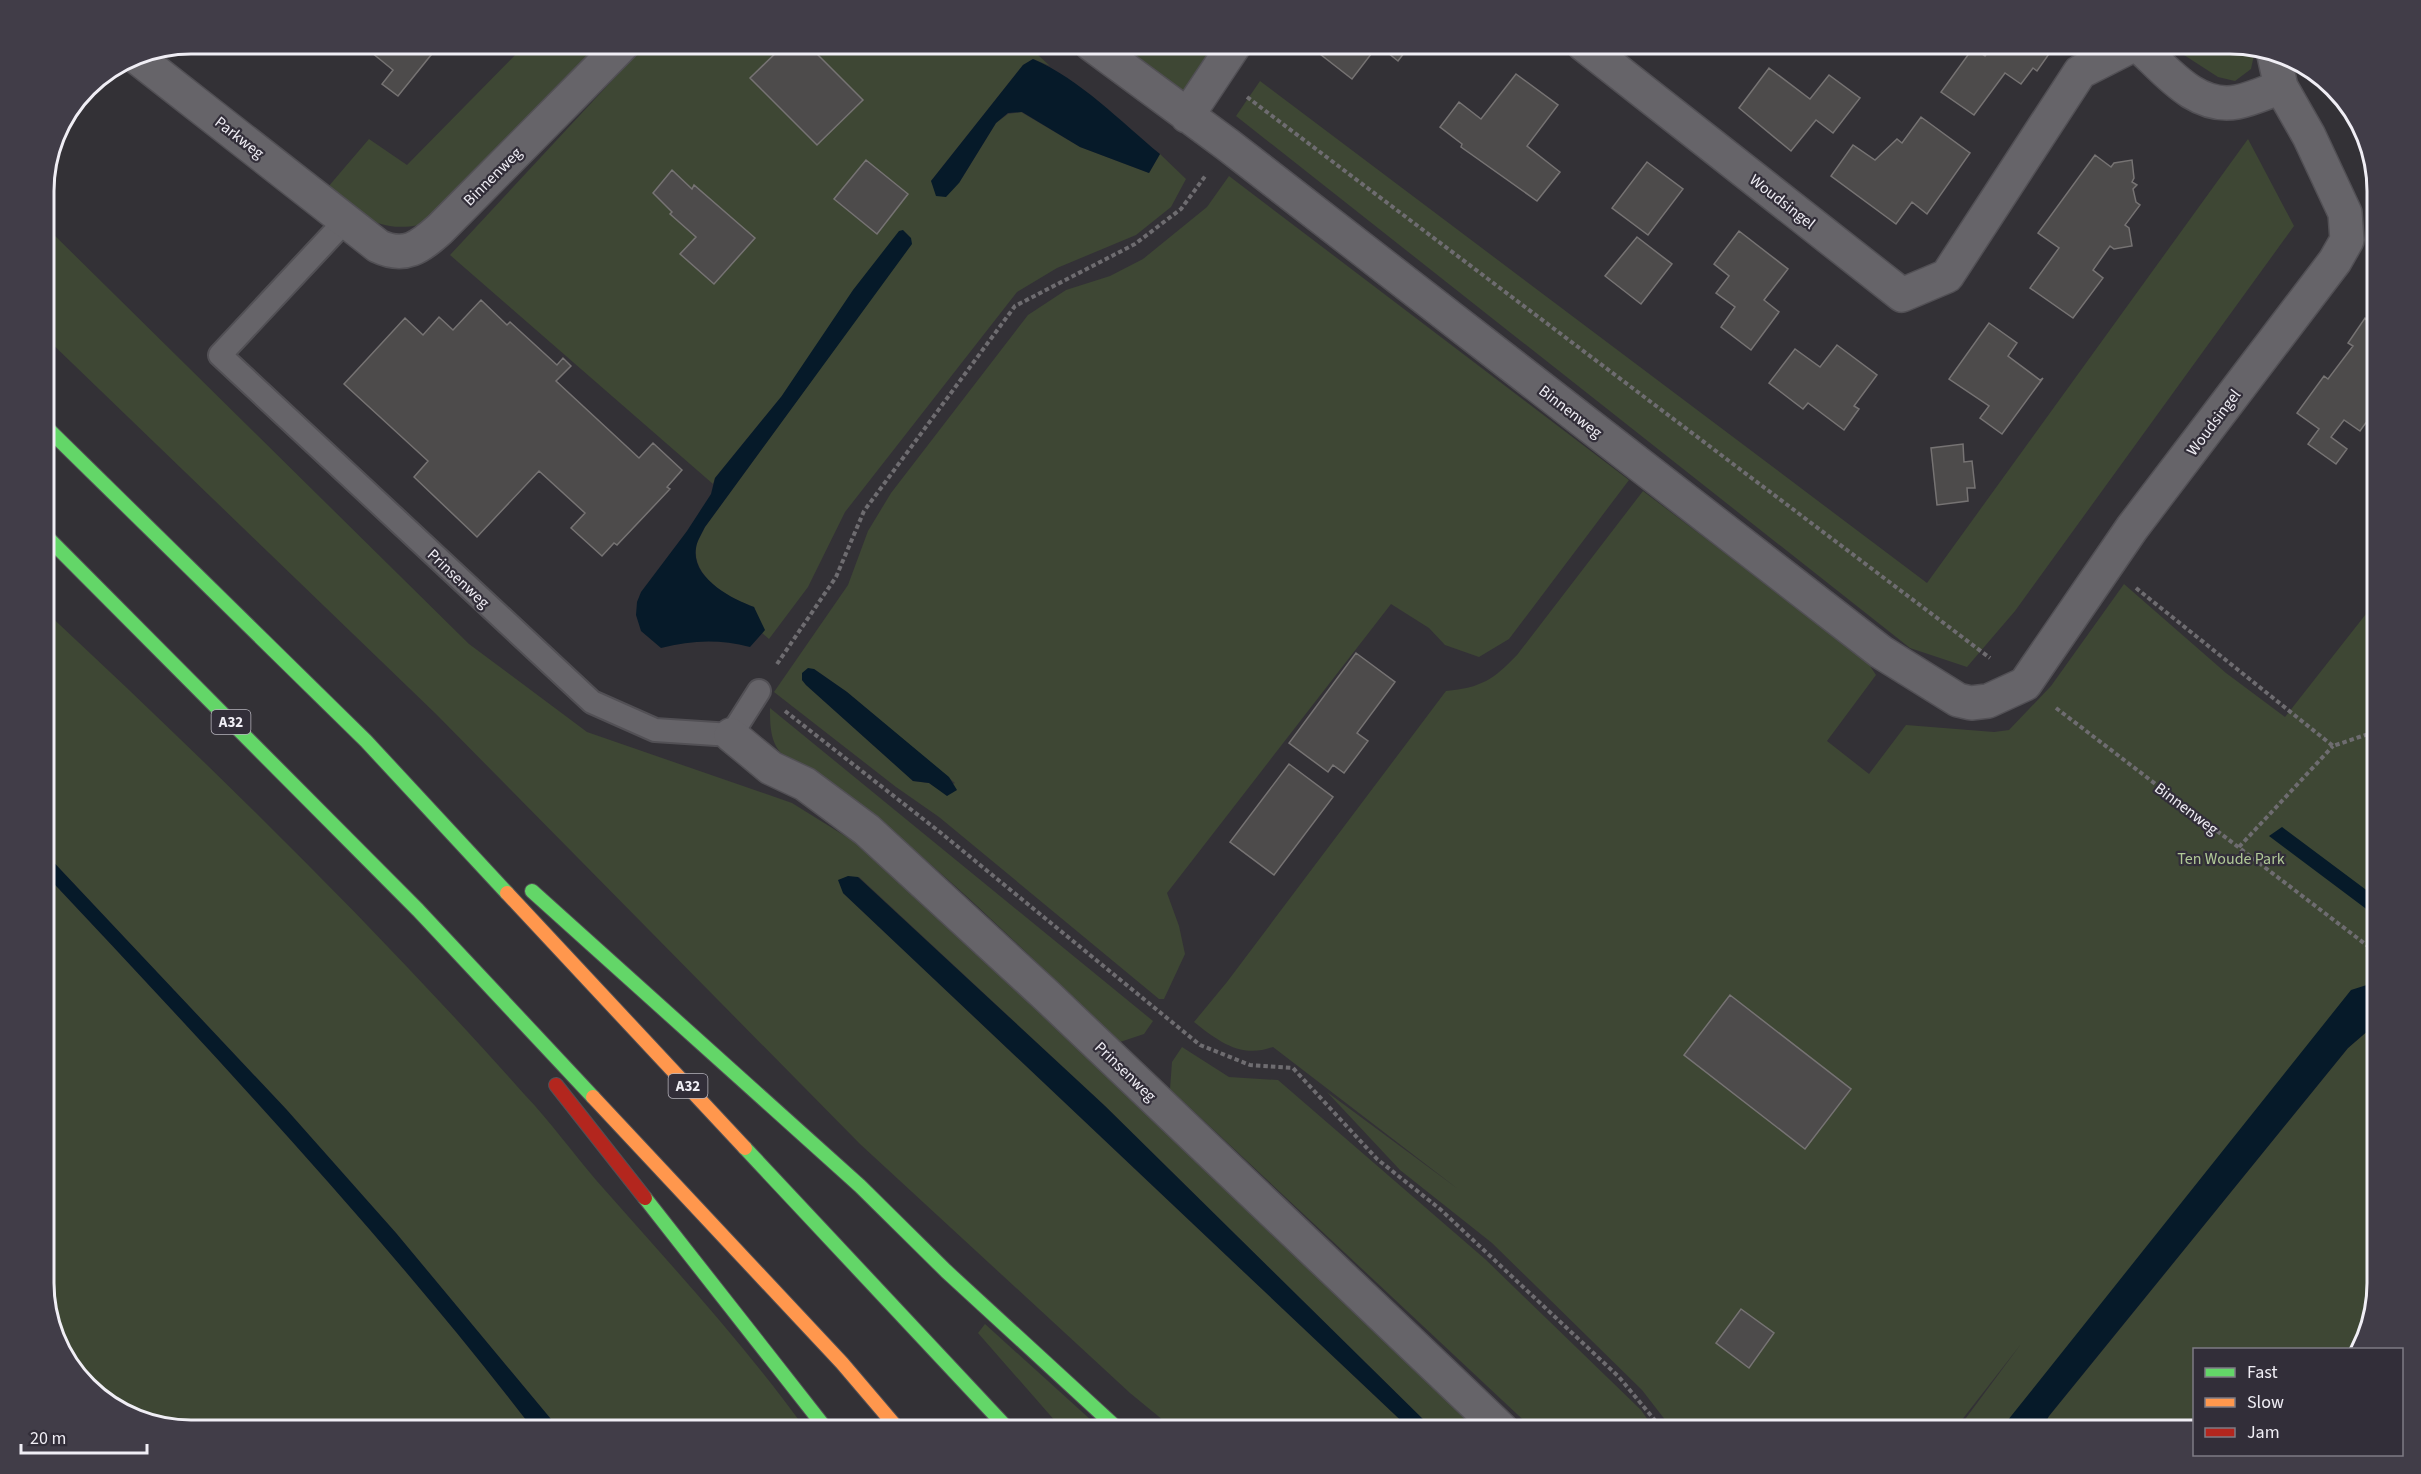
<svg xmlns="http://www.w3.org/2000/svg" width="2421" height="1474" font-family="'Source Sans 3',sans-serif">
  <rect width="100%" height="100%" fill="#333136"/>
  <path fill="#3e4734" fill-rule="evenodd" d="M 526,44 L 603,44 L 420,225 C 375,233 360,214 328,187 L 369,139 L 407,165 Z
    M 646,44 L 1026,44 L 1050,66 L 1033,59 L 1023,65 L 931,181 L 959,183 L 996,123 L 1008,114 L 1021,112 L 1080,147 L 1149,173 L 1160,154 L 1186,179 L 1171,207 L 1136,235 L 1057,268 L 1017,292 L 845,512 L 808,587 L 769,639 L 762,633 L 754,607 C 731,599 693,579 696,549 C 696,542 702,534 705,527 L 815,376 L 781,397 L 715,478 L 713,484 L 450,255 Z
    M 1120,44 L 1216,44 L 1185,93 Z
    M 2167,44 L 2230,44 L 2255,50 L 2251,69 L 2235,81 L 2218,77 Z
    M 1260,81 L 1927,583 L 2248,139 L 2294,226 L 2015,611 L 1967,667 L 1910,648 L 1236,116 Z
    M 1229,176 L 1629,480 L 1509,639 L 1479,657 L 1445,645 L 1429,628 L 1391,604 L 1167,893 L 1179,926 L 1185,954 L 1164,999 L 1159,999 L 939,817 L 896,787 L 774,692 L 848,585 L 868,531 L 891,493 L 1028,315 L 1066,290 L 1110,276 L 1143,259 L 1207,207 ZM 814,669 L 847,692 L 955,783 L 940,790 L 929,783 L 913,781 L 806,685 L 802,680 Z
    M 44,225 L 469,644 L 587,732 L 792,803 L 858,844 L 934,912 L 1480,1430 L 1434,1430 L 1105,1106 L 859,877 L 843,893 L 1411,1430 L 1175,1430 L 1130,1393 L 860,1144 L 436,714 L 44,336 Z
    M 1643,491 L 1866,660 L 1876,675 L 1827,741 L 1869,774 L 1906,725 L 1994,732 L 2009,730 L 2051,686 L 2124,584 L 2226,673 L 2285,717 L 2377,600 L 2377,1011 L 2073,1341 L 2000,1430 L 1957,1430 L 2021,1344 L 1954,1430 L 1673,1430 L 1642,1390 L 1492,1243 L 1400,1170 L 1327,1092 L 1458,1189 L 1273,1047 C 1241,1059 1218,1041 1194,1022 L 1227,982 L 1446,691 C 1481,688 1494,679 1517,655 Z
    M 44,610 C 210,765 373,924 524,1094 C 550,1121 572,1152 596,1180 C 668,1262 743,1342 806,1430 L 560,1430 L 396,1233 L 286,1109 L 44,852 Z
    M 770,708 L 1142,1012 L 1153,1021 L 1144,1034 L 1120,1042 C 1013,942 909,830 782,754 C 770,742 770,724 770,708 Z
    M 44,873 C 213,1053 383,1234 534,1430 L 191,1430 L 117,1411 L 63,1357 L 44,1293 Z
    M 2370,1029 L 2377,1034 L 2377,1284 L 2360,1349 L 2194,1350 L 2194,1430 L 2041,1430 L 2049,1416 L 2348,1048 Z
    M 1182,1047 L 1229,1077 L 1278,1080 L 1485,1259 L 1641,1410 L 1655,1430 L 1534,1430 L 1170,1089 L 1172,1062 Z
    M 985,1324 L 1102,1430 L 1063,1430 L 978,1333 Z"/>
  <path fill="#061a29" d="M 1033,59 C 1080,79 1121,122 1160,154 L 1149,173 L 1080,147 L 1022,112 L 1008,113 L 996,123 L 959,183 L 946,197 L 936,196 L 931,181 L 1023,65 Z
    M 903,230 L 911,238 L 912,244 L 705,527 C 702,533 697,541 696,548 C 691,578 732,599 754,607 L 765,630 L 750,647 C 719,639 692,640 661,648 L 641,631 L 636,615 L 637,602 L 641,592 L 687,531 L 711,494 L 715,478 L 781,397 L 853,290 L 899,231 Z
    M 808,668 L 814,669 L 847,692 L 949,777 L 957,790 L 947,796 L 929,783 L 913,781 L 806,685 L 802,680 L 802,673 Z
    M 2282,827 L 2377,898 L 2377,917 L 2269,836 Z
    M 44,852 L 286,1109 L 396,1233 L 560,1430 L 534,1430 C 383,1234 213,1053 44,873 Z
    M 848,876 L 858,877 L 1105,1106 L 1434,1430 L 1411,1430 L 843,893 L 838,880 Z
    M 2373,983 L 2377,987 L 2377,1034 L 2370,1029 L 2348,1048 L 2049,1416 L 2041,1430 L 2000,1430 L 2351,990 Z"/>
  <path fill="#4d4b4b" stroke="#767373" stroke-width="1.5" d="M 361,44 L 417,44 L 431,55 L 398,96 L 382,84 L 393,70 Z
    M 785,44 L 807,44 L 863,100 L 817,145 L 750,78 Z
    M 1304,44 L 1411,44 L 1398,61 L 1378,45 L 1352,79 L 1307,44 L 1297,53 Z
    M 1994,44 L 2056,44 L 2037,71 L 2033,68 L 2021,84 L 2005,73 L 1974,115 L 1941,92 L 1973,48 L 1985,56 Z
    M 1769,68 L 1810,99 L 1829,75 L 1860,98 L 1833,133 L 1816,120 L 1791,151 L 1739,108 Z
    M 1516,74 L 1558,105 L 1527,146 L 1560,172 L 1537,201 L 1461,147 L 1462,144 L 1440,127 L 1459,102 L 1481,119 Z
    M 1921,117 L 1970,153 L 1927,214 L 1912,202 L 1896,224 L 1831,176 L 1853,145 L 1875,160 L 1897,139 L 1902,143 Z
    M 2095,155 L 2111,167 L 2114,163 L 2132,160 L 2134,178 L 2132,182 L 2137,185 L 2133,189 L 2136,202 L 2140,205 L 2125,225 L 2129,228 L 2132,246 L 2114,249 L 2110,246 L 2093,270 L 2103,278 L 2073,318 L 2030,288 L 2059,248 L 2038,233 Z
    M 866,160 L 908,194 L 877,234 L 834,199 Z
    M 1647,162 L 1683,189 L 1648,235 L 1612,208 Z
    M 672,170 L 692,189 L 694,185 L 755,238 L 714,284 L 680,254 L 696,237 L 670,214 L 672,212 L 653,193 Z
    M 1739,231 L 1788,269 L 1764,300 L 1779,312 L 1751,350 L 1721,327 L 1735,307 L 1716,293 L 1729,276 L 1714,264 Z
    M 1637,237 L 1672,264 L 1641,304 L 1605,276 Z
    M 481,300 L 507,325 L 510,322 L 557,365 L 563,358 L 571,366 L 556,381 L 639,458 L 653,443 L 682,470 L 667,487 L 670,489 L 617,545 L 614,543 L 602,556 L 571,528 L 585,513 L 539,471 L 477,537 L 414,477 L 428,461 L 344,384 L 405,318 L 423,335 L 439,317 L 453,330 Z
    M 2365,318 L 2377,327 L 2377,416 L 2373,413 L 2360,431 L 2344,420 L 2331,437 L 2347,449 L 2336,464 L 2308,444 L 2319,429 L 2297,413 L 2324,376 L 2328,379 L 2353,346 L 2348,343 Z
    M 1989,323 L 2017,343 L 2008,356 L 2040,380 L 2043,378 L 2002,434 L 1980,418 L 1989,406 L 1949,379 Z
    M 1837,345 L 1877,375 L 1854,406 L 1859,409 L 1844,430 L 1808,403 L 1803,409 L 1769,383 L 1795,349 L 1820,367 Z
    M 1963,444 L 1964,462 L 1972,461 L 1975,488 L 1967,488 L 1968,501 L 1937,505 L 1931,448 Z
    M 1356,653 L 1395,682 L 1357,733 L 1368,741 L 1344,773 L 1333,765 L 1328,772 L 1289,743 Z
    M 1289,764 L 1333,797 L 1274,875 L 1230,842 Z
    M 2377,830 L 2377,852 L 2367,844 Z
    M 1730,995 L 1851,1089 L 1805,1149 L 1684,1055 Z
    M 1741,1309 L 1774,1333 L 1749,1368 L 1716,1343 Z"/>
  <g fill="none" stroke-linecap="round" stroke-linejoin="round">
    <g stroke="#525055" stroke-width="26">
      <path id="lane" d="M 346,220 L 220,355 L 592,702 L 655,730 L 731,735 L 759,691"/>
    </g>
    <g stroke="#525055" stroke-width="36">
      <path id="street" d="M 1091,44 L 1228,145 L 1881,652 L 1958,700 L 1971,703 L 1988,701 L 2025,684 L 2132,528 L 2335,261 L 2347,240 L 2345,213 L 2309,136 L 2281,87 L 2274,55
        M 1583,44 L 1902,295 L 1947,276 L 2080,72 L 2135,44
        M 2137,44 C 2165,69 2195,110 2237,102 C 2252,99 2267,92 2281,87
        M 134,55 L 378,246 C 405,259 420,247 440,229 L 623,44
        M 1187,116 L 1235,44
        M 731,735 L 771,768 L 805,784 L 867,830 L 1047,996 L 1502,1430"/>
    </g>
    <g stroke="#525055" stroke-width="16">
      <path id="fast" d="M 44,425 L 366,741 L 507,893
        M 44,534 L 418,910 L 593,1097
        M 532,891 L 860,1186 L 946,1271 L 1119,1430
        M 745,1148 L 1009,1430
        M 645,1198 L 827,1430"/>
    </g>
    <g stroke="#525055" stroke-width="16">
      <path id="slow" d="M 507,893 L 745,1148
        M 593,1097 L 842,1363 L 899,1430"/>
    </g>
    <g stroke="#525055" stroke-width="16">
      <path id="jam" d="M 556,1085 L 645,1198"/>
    </g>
    <path stroke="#6e6c70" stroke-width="4" stroke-dasharray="4.5 3" stroke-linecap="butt" d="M 1177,44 L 1186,50
      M 1247,97 L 1990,658
      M 2136,588 L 2333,746 L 2377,731
      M 777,664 L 836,577 L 864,511 L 1015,306 L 1135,244 L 1181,209 L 1206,175
      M 2056,708 L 2377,953
      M 785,711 L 941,833 L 1200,1045 L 1250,1065 L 1293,1068 L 1377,1159 L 1440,1209 L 1619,1377 L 1663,1430
      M 2239,847 L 2333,746"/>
    <use href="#lane" stroke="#666469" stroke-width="22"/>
    <use href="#street" stroke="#666469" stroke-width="33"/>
    <use href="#fast" stroke="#63d668" stroke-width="14"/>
    <use href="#slow" stroke="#ff974d" stroke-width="14"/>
    <use href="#jam" stroke="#b3261e" stroke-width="14"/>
  </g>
  <g text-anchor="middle" stroke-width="4.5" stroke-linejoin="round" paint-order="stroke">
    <g fill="#322e39" stroke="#b7b4bd" stroke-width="1.5">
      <rect x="211.5" y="710" width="39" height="24" rx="4.5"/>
      <rect x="668.5" y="1074" width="39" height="24" rx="4.5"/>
    </g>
    <g font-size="15" font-weight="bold" fill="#f0eef5">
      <text x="231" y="727">A32</text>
      <text x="688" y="1091">A32</text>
    </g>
    <g font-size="16" fill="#f0eef5" stroke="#322e39">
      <text transform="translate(240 137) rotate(38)" y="6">Parkweg</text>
      <text transform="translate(492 176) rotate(-45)" y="6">Binnenweg</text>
      <text transform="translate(1783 201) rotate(38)" y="6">Woudsingel</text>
      <text transform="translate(1571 411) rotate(38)" y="6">Binnenweg</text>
      <text transform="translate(2213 422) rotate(-53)" y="6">Woudsingel</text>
      <text transform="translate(459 578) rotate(43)" y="6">Prinsenweg</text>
      <text transform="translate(2187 808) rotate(37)" y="6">Binnenweg</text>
      <text transform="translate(1126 1071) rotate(44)" y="6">Prinsenweg</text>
    </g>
    <g font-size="16" fill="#b1c997" stroke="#322e39">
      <text x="2231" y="864">Ten Woude Park</text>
    </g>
  </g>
  <path d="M0 0H2421V1474H0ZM191 54H2230A137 137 0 0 1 2367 191V1283A137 137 0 0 1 2230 1420H191A137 137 0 0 1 54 1283V191A137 137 0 0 1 191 54Z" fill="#413d48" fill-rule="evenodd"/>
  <path fill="none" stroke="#f0eef5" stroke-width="3" d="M191 54H2230A137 137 0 0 1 2367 191V1283A137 137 0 0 1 2230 1420H191A137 137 0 0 1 54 1283V191A137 137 0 0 1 191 54Z"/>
  <rect x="2193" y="1348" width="210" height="108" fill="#322e39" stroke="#7e7b84" stroke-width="1.5"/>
  <rect x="2205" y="1368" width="30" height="9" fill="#63d668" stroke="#7e7b84" stroke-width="1.5"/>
  <text x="2247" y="1378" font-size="18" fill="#f0eef5">Fast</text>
  <rect x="2205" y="1398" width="30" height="9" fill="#ff974d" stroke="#7e7b84" stroke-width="1.5"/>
  <text x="2247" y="1408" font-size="18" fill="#f0eef5">Slow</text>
  <rect x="2205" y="1428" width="30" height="9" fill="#b3261e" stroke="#7e7b84" stroke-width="1.5"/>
  <text x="2247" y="1438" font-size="18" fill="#f0eef5">Jam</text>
  <path d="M21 1444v9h126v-9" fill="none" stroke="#f0eef5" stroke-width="3"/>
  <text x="30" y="1444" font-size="18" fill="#f0eef5" stroke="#322e39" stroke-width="4.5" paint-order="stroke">20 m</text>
</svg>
